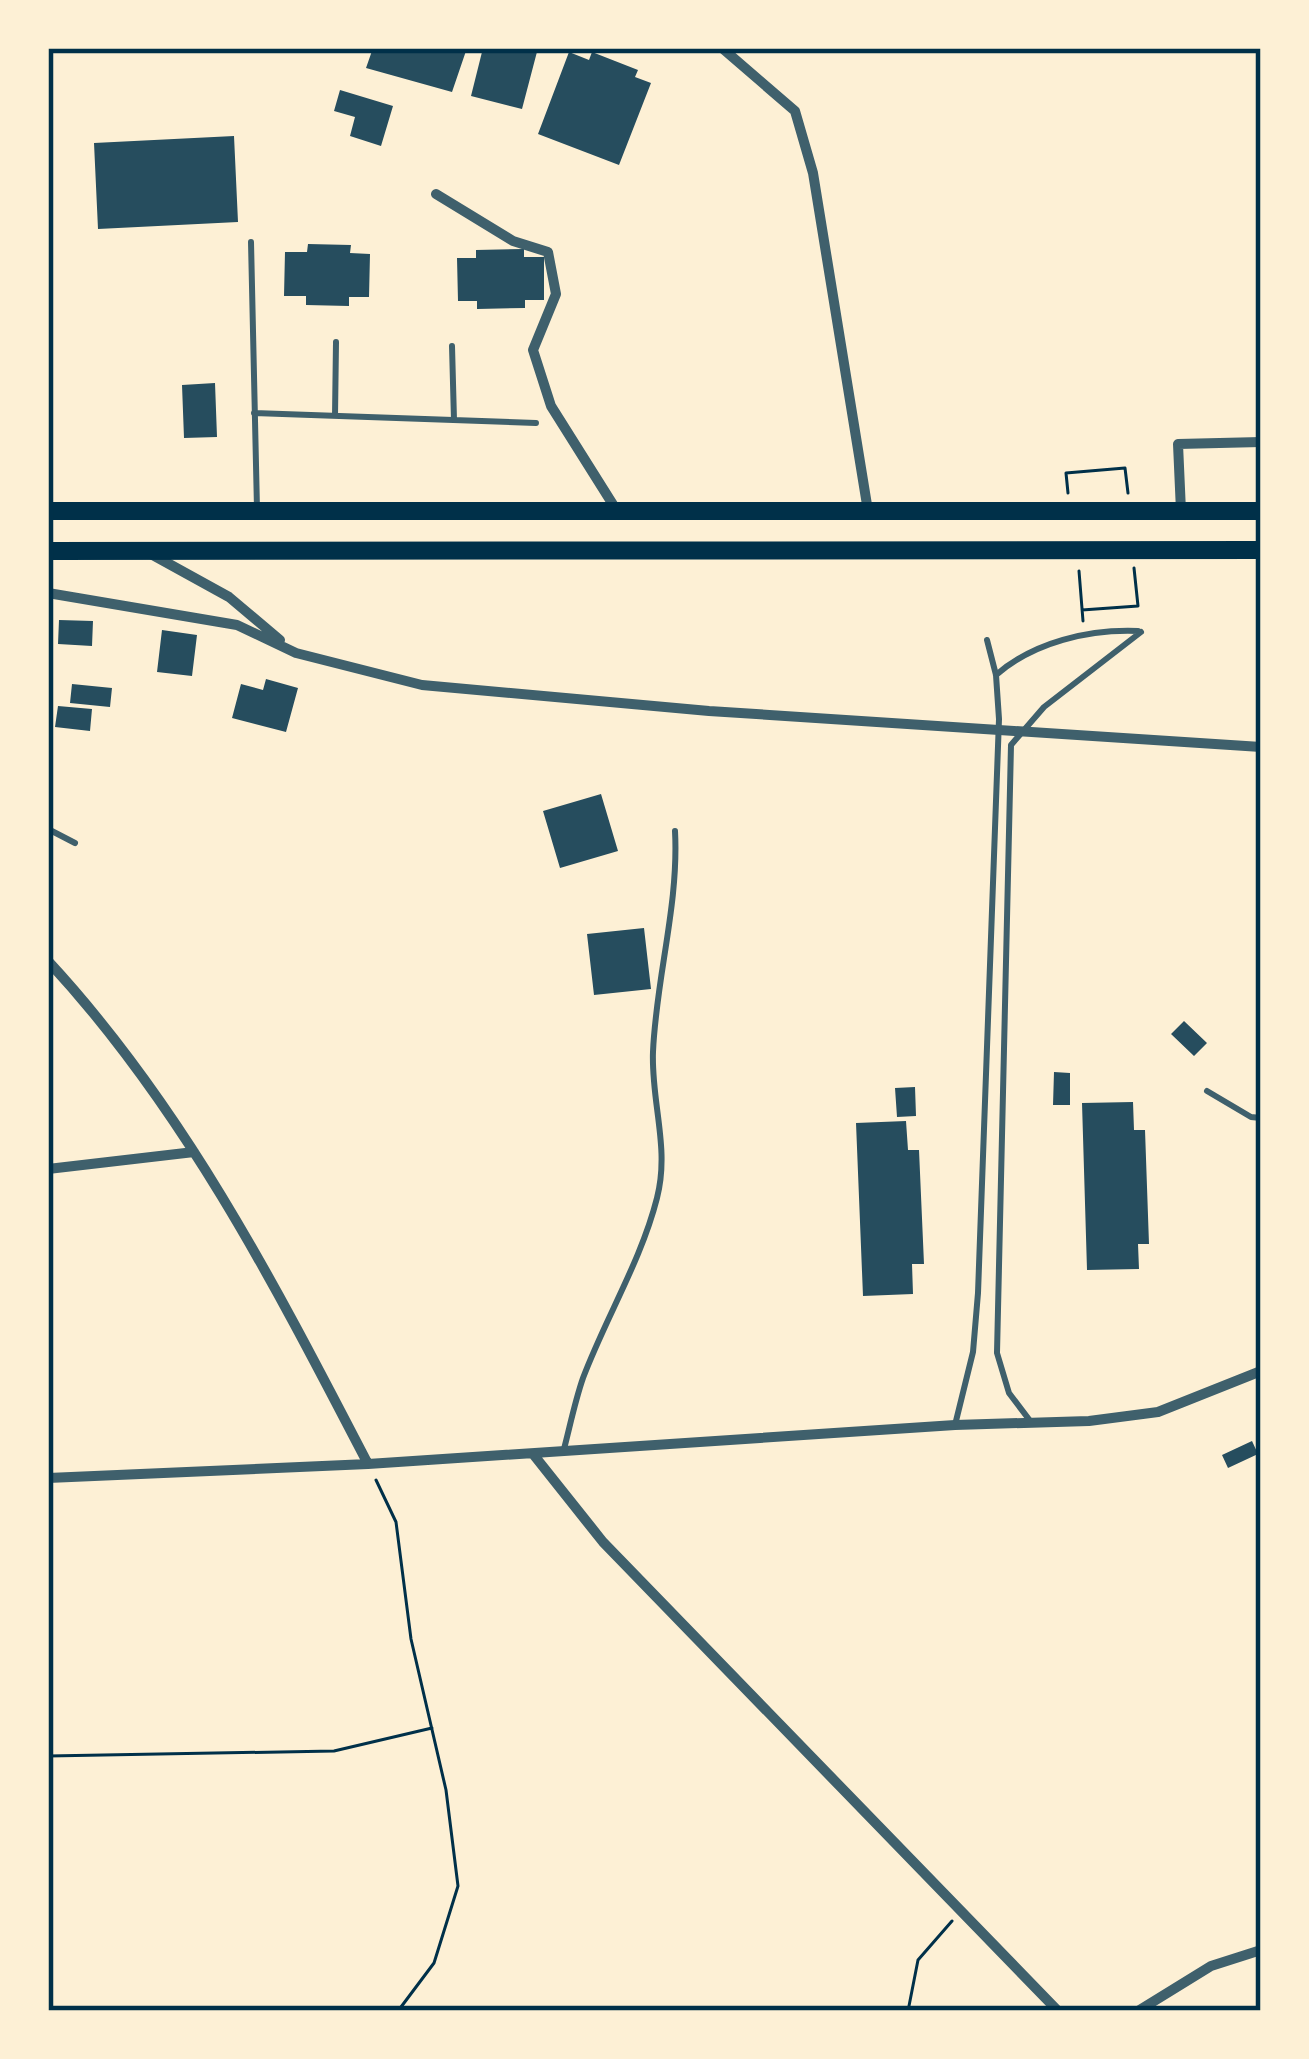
<svg xmlns="http://www.w3.org/2000/svg" width="1309" height="2059" font-family="Montserrat,sans-serif">
  <rect width="100%" height="100%" fill="#fdf0d5"/>
  <path fill="#264d5e" d="M 373,48 L 467,48 L 452,92 L 366,68 Z
    M 483,48 L 538,48 L 522,109 L 471,96 Z
    M 569,52 L 589,60 L 592,52 L 638,70 L 635,77 L 651,83 L 619,165 L 538,134 Z
    M 340,90 L 393,106 L 381,146 L 350,136 L 355,117 L 334,111 Z
    M 234,136 L 238,222 L 98,229 L 94,143 Z
    M 308,244 L 351,245 L 350,253 L 370,254 L 369,297 L 349,297 L 349,306 L 306,305 L 306,296 L 284,296 L 285,252 L 307,252 Z
    M 524,249 L 524,257 L 544,257 L 544,300 L 525,300 L 525,308 L 477,309 L 477,301 L 458,301 L 457,258 L 476,258 L 476,250 Z
    M 215,383 L 217,437 L 184,438 L 182,385 Z
    M 59,620 L 93,621 L 92,646 L 58,644 Z
    M 162,630 L 197,635 L 192,676 L 157,672 Z
    M 266,679 L 298,688 L 286,732 L 232,718 L 241,684 L 263,690 Z
    M 72,684 L 112,688 L 110,707 L 70,703 Z
    M 58,706 L 92,709 L 90,731 L 55,727 Z
    M 601,794 L 618,851 L 560,868 L 543,811 Z
    M 644,928 L 651,989 L 594,995 L 587,934 Z
    M 1184,1021 L 1207,1043 L 1194,1056 L 1171,1034 Z
    M 1054,1072 L 1070,1073 L 1070,1105 L 1053,1105 Z
    M 915,1087 L 916,1116 L 897,1117 L 895,1088 Z
    M 1133,1102 L 1134,1130 L 1145,1130 L 1149,1244 L 1138,1244 L 1139,1269 L 1087,1270 L 1082,1103 Z
    M 906,1121 L 908,1150 L 919,1150 L 924,1264 L 912,1264 L 913,1294 L 863,1296 L 856,1123 Z
    M 1252,1441 L 1258,1454 L 1228,1468 L 1222,1455 Z"/>
  <g fill="none" stroke-linecap="round" stroke-linejoin="round">
    <path stroke="#003049" stroke-width="3" d="M 1068,493 L 1066,473 L 1125,468 L 1128,493
      M 1079,571 L 1083,621
      M 1082,610 L 1138,606 L 1134,568
      M 376,1480 L 396,1522 L 411,1639 L 446,1790 L 458,1886 L 434,1963 L 398,2011
      M 48,1756 L 334,1751 L 432,1728
      M 908,2011 L 918,1960 L 952,1921"/>
    <path stroke="#3f606c" stroke-width="6" d="M 251,242 L 257,509
      M 452,346 L 454,420
      M 254,413 L 536,423
      M 335,416 L 336,342
      M 996,675 C 1034,642 1089,629 1138,631
      M 48,829 L 75,843
      M 1207,1091 L 1251,1117 L 1261,1118
      M 1031,1422 L 1009,1393 L 997,1353 L 1011,745 L 1044,707 L 1141,632
      M 955,1425 L 973,1352 L 978,1293 L 999,719 L 996,675 L 987,640
      M 564,1449 C 570,1426 575,1401 583,1378 C 606,1317 641,1261 657,1198 C 670,1148 651,1102 653,1052 C 656,978 679,905 675,831"/>
    <path stroke="#3f606c" stroke-width="10" d="M 722,48 L 795,111 L 813,173 L 868,511
      M 436,194 L 513,241 L 548,252 L 556,294 L 533,350 L 551,406 L 617,511
      M 1181,511 L 1178,444 L 1261,442
      M 151,554 L 229,597 L 280,640
      M 48,593 L 237,625 L 296,653 L 422,685 L 709,711 L 1261,747
      M 48,961 C 185,1109 276,1287 368,1464
      M 48,1169 L 194,1152
      M 533,1454 L 603,1542 L 1058,2011
      M 48,1478 L 368,1464 L 955,1425 L 1089,1421 L 1158,1412 L 1261,1371
      M 1138,2011 L 1211,1966 L 1261,1950"/>
    <path stroke="#003049" stroke-width="18" d="M 48,511 L 1261,511
      M 48,551 L 1261,550"/>
  </g>
  <rect width="1309" height="2059" fill="none" stroke="#fdf0d5" stroke-width="102"/>
  <rect x="51" y="51" width="1207" height="1957" fill="none" stroke="#003049" stroke-width="4.5"/>
</svg>
